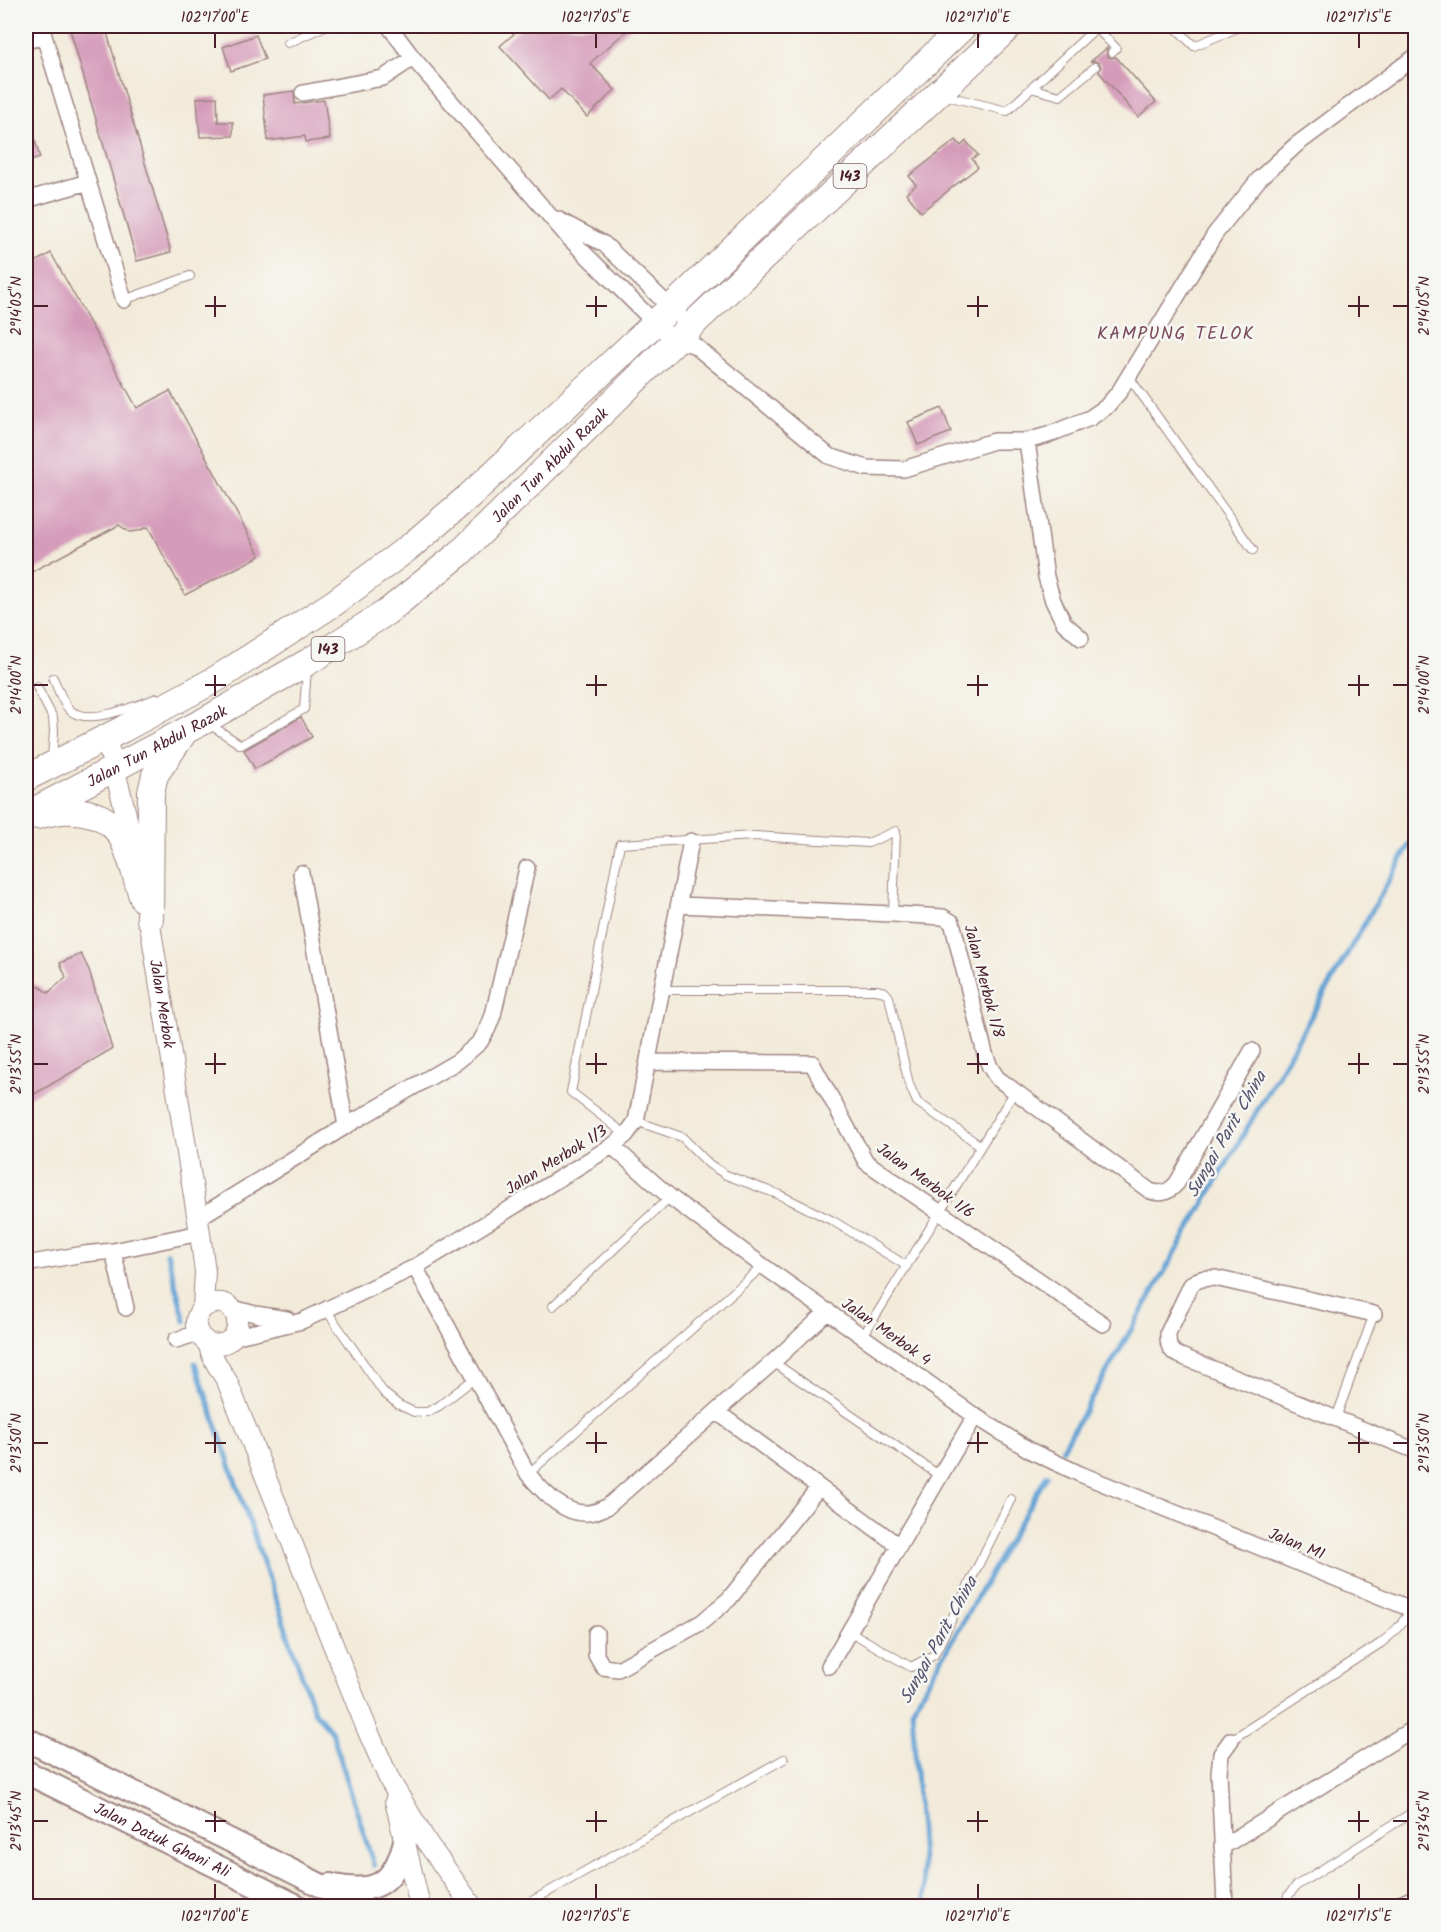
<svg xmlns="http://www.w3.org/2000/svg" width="1441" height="1932" font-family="Kalam,sans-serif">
  <rect width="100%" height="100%" fill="#f6f6f2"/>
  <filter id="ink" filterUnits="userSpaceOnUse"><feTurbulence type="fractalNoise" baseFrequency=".0167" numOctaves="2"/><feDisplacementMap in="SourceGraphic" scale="12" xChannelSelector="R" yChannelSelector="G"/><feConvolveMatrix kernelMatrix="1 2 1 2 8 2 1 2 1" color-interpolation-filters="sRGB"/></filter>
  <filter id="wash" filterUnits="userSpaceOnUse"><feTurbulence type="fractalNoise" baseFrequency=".008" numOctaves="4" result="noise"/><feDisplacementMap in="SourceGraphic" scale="24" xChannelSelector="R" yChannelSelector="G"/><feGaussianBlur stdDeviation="1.35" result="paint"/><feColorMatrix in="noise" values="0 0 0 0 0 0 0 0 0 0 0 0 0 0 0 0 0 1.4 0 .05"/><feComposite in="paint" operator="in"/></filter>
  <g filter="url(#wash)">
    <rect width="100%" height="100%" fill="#f3ebda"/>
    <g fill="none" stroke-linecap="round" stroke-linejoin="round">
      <path stroke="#61a1d4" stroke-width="5" d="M 167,1253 L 185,1321
        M 195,1363 L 314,1711 L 332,1732 L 374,1866
        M 1062,1450 L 1416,834
        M 925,1906 L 912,1710 L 1047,1475"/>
    </g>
    <g id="blocks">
      <path fill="#d59cba" d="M 69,26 L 105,26 L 171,252 L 137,261 Z
        M 523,26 L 632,26 L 590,63 L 615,90 L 587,117 L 561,89 L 549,100 L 500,46 Z
        M 256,35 L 265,59 L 231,71 L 223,47 Z
        M 1107,48 L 1107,56 L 1111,58 L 1116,57 L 1156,102 L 1138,117 L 1099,72 L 1101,67 L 1099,63 L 1095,61 L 1090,62 Z
        M 294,91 L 295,104 L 324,100 L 330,139 L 306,142 L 305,136 L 268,141 L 263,95 Z
        M 217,97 L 218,122 L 233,122 L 233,136 L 200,137 L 197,98 Z
        M 29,120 L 40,158 L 26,162 L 26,121 Z
        M 956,140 L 961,146 L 966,141 L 978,155 L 972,159 L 978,167 L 921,212 L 906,193 L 916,185 L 909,176 Z
        M 51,253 L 137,408 L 170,391 L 260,556 L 185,595 L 148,527 L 138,531 L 129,532 L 119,525 L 26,575 L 26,267 Z
        M 942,408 L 951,432 L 918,445 L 908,422 Z
        M 301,717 L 312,737 L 255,769 L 244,750 Z
        M 81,954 L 89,970 L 112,1049 L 26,1099 L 26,981 L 40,987 L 48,993 L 66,977 L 60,963 Z"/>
    </g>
  </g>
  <g filter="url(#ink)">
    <use href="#blocks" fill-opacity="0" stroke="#9e8582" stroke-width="1.5"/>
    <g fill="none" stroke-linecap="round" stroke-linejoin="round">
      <g stroke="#9e8582" stroke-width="10">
        <path id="service" d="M 1094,26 L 1116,48 L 1112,52
          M 1174,26 L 1194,46 L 1235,29 L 1239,26
          M 288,43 L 325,26
          M 1031,88 L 1060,96 L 1095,67
          M 943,95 L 1007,111 L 1098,26
          M 124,300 L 190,276
          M 1129,377 L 1253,550
          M 53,678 C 58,688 63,705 71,711 C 90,726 137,705 157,698
          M 37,687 L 53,718 L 54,731 L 52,758
          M 209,724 L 241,745 L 304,709 L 307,669
          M 663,990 L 876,990 L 885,992 L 889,997 L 909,1084 L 917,1102 L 981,1146
          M 636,1121 L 682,1137 L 709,1164 L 726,1175 L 780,1195 L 833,1221 L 907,1266
          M 626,1135 L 571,1092 L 620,844 L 754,836 L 868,843 L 896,831 L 893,914
          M 553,1306 L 670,1197
          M 327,1311 L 384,1393 L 399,1405 L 414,1412 L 427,1412 L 439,1406 L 475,1378
          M 863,1336 L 1015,1091
          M 773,1362 L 940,1476
          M 1336,1418 L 1374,1314
          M 528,1474 L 763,1266
          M 849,1631 L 911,1667 L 934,1655 L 1011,1499
          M 1231,1740 L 1381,1643 C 1394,1633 1403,1624 1411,1609
          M 523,1906 L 784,1759
          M 1284,1906 L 1288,1896 L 1296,1886 L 1416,1810"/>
      </g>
      <g stroke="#9e8582" stroke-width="18">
        <path id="minor" d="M 41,26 L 124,300
          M 389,26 L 413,58 L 569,238 L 655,323 L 675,341 L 694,345 L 829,456 L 866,468 L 904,469 L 994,441 L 1027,441 L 1048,435 L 1090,418 L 1106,407 L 1119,392 L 1215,234 L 1259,179 L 1296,145 L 1416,56
          M 26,41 L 44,36
          M 303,93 L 383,78 L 413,58
          M 26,200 L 88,182
          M 557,219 L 604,244 L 690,326 L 692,334
          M 1027,441 L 1046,577 L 1053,601 L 1064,623 L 1081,638
          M 301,873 L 346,1126
          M 679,905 L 893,914 L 943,917 L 952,922 L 985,1054 L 990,1067 L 997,1078 L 1150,1191 C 1162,1195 1169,1192 1177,1183 L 1252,1051
          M 648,1062 L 812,1063 L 866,1162 L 1103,1324
          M 612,1146 L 670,1197 L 763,1266 L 975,1416 L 1031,1451 L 1080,1474 L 1416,1611
          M 198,1218 L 346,1126 L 458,1061 L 480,1042 L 488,1028 L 493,1015 L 527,868
          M 113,1251 L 126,1308
          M 26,1264 L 84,1254 L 113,1251 L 200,1233
          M 415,1267 L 528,1474 C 543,1492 567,1519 594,1512 C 598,1511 603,1508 607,1507 L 773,1362 L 828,1311
          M 229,1307 L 255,1314 L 287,1319
          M 1374,1314 L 1215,1278 C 1205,1278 1198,1278 1191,1285 L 1168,1333 C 1168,1343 1168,1348 1176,1354 L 1416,1451
          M 233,1337 L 302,1321 L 415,1267 L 612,1146 L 626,1135 L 636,1121 L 691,841
          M 176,1340 L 198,1333
          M 717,1412 L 899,1546
          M 596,1633 L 596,1655 L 603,1667 L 618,1669 L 702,1622 L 729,1599 L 819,1487
          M 829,1666 L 975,1416
          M 1222,1847 L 1416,1727
          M 1225,1906 L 1219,1772 L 1221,1754 L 1231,1740
          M 1396,1906 L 1416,1897"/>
      </g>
      <g stroke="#9e8582" stroke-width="22">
        <g id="tertiary">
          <path d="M 106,738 L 122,798 L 134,848"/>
          <path id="s1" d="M 147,906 L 200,1233 L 205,1272 L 203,1307"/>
          <path d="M 207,1343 C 246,1354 246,1298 214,1303 C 199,1305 191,1322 199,1334 C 201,1339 206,1340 208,1344 C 210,1348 211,1353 213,1357 C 217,1366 222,1373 227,1381 L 367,1729 L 390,1781 L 426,1841 L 472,1906"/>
          <path d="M 395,1801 L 420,1906"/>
        </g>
      </g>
      <g stroke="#9e8582" stroke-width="26">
        <g id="secondary">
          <path d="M 26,1739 L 362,1906"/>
          <path id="s2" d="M 26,1772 L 297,1906"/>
          <path d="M 330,1885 C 374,1895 394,1886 405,1841"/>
        </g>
      </g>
      <g stroke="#9e8582" stroke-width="28">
        <g id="trunk">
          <path d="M 26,778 L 123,729 L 218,678 L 334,603 L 412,545 L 468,497 L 655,323 L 964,26"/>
          <path id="s3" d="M 26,815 L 204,721 L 308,662 L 387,612 L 459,554 L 675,341 L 1010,26"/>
          <path d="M 38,816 C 65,807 101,808 119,833 C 129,847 137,882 143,899"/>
          <path d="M 150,919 L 151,792 L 155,775 L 183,734"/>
        </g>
      </g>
      <use href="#service" stroke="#fff" stroke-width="8"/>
      <use href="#minor" stroke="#fff" stroke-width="15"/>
      <use href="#tertiary" stroke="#fff" stroke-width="20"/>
      <use href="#secondary" stroke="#fff" stroke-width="22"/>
      <use href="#trunk" stroke="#fff" stroke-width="26"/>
    </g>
  </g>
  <path fill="none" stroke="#4a1f2b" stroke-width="2" d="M 215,33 L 215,48M 596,33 L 596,48M 978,33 L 978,48M 1359,33 L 1359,48M 215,296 L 215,317M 596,296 L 596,317M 978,296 L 978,317M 1359,296 L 1359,317M 33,306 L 48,306M 205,306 L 226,306M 586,306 L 607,306M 967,306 L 988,306M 1348,306 L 1369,306M 1393,306 L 1408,306M 215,675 L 215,696M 596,675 L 596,696M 978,675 L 978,696M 1359,675 L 1359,696M 33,685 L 48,685M 205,685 L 226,685M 586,685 L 607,685M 967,685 L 988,685M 1348,685 L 1369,685M 1393,685 L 1408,685M 215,1053 L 215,1074M 596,1053 L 596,1074M 978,1053 L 978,1074M 1359,1053 L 1359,1074M 33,1064 L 48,1064M 205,1064 L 226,1064M 586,1064 L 607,1064M 967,1064 L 988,1064M 1348,1064 L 1369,1064M 1393,1064 L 1408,1064M 215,1432 L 215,1453M 596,1432 L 596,1453M 978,1432 L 978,1453M 1359,1432 L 1359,1453M 33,1443 L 48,1443M 205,1443 L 226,1443M 586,1443 L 607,1443M 967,1443 L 988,1443M 1348,1443 L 1369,1443M 1393,1443 L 1408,1443M 215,1811 L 215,1832M 596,1811 L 596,1832M 978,1811 L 978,1832M 1359,1811 L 1359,1832M 33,1821 L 48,1821M 205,1821 L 226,1821M 586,1821 L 607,1821M 967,1821 L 988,1821M 1348,1821 L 1369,1821M 1393,1821 L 1408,1821M 215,1884 L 215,1899M 596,1884 L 596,1899M 978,1884 L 978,1899M 1359,1884 L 1359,1899"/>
  <g text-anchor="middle" stroke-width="5" stroke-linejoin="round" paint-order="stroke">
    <g fill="#f6f6f2" stroke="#7e6067" stroke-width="1.5">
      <rect x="833.5" y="164" width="33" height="24" rx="4.5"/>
      <rect x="311.5" y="637" width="33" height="24" rx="4.5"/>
    </g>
    <g font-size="15" font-weight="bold" fill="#4a1f2b">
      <text x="850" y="181">143</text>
      <text x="328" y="654">143</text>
    </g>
    <g font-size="16" fill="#4a1f2b" stroke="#f6f6f2">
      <text dy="6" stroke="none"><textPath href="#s3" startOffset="634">Jalan Tun Abdul Razak</textPath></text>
      <text dy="6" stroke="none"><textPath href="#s3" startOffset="148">Jalan Tun Abdul Razak</textPath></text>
      <text transform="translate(985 981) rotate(75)" y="6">Jalan Merbok 1/8</text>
      <text dy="6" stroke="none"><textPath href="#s1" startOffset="99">Jalan Merbok</textPath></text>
      <text transform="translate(556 1159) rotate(-32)" y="6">Jalan Merbok 1/3</text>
      <text transform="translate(926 1180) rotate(36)" y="6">Jalan Merbok 1/6</text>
      <text transform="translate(887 1331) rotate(35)" y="6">Jalan Merbok 4</text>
      <text transform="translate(1297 1543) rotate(22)" y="6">Jalan M1</text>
      <text dy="6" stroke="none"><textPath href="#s2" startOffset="152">Jalan Datuk Ghani Ali</textPath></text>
    </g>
    <g font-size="18" letter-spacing="1.5" fill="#7b4b5d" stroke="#f6f6f2">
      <text x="1176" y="339">KAMPUNG TELOK</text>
    </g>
    <g font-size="18" font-style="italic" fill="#53536f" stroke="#f6f6f2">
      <text transform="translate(1226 1134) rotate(-60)" y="6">Sungai Parit China</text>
      <text transform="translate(938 1640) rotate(-61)" y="6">Sungai Parit China</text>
    </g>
  </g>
  <rect width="1441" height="1932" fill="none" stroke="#f6f6f2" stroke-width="66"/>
  <rect x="33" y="33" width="1375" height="1866" fill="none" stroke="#4a1f2b" stroke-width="2"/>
  <g font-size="15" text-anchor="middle" fill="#4a1f2b">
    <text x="215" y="22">102°17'00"E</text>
    <text x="596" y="22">102°17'05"E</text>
    <text x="978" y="22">102°17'10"E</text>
    <text x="1359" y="22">102°17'15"E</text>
    <text transform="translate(16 306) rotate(-90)" y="5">2°14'05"N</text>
    <text transform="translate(1424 306) rotate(-90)" y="5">2°14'05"N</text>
    <text transform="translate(16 685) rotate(-90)" y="5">2°14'00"N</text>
    <text transform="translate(1424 685) rotate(-90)" y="5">2°14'00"N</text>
    <text transform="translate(16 1064) rotate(-90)" y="5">2°13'55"N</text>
    <text transform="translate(1424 1064) rotate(-90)" y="5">2°13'55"N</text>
    <text transform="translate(16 1443) rotate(-90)" y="5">2°13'50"N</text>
    <text transform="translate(1424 1443) rotate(-90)" y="5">2°13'50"N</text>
    <text transform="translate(16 1821) rotate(-90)" y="5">2°13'45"N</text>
    <text transform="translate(1424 1821) rotate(-90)" y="5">2°13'45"N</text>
    <text x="215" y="1921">102°17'00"E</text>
    <text x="596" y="1921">102°17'05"E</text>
    <text x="978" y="1921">102°17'10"E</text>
    <text x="1359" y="1921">102°17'15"E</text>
  </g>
</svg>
